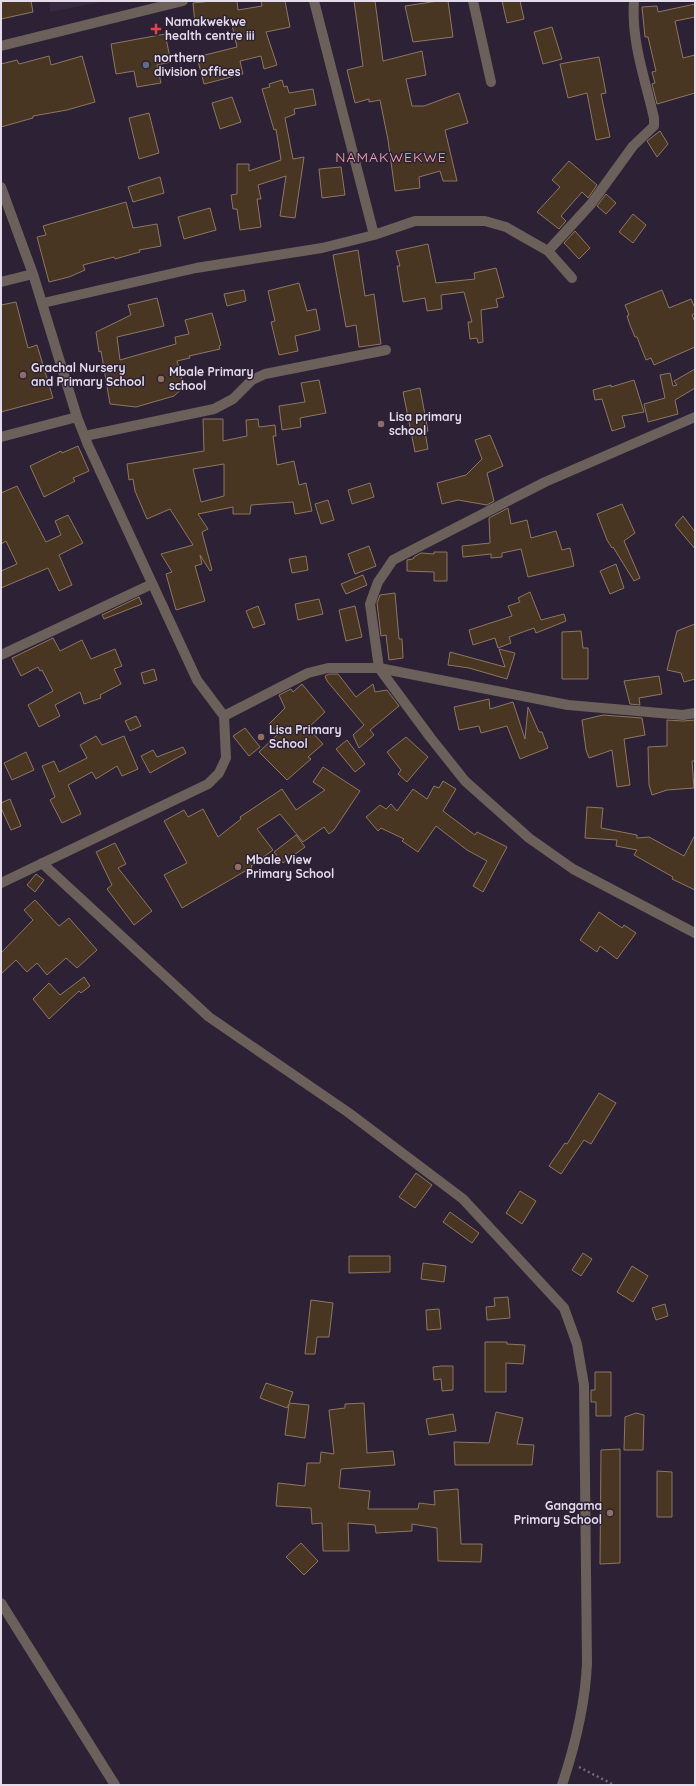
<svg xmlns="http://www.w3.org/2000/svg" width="696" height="1786" font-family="Quicksand,sans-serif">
  <rect width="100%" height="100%" fill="#2d2135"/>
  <path fill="#382942" d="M 50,1 L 106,1 L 50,12 Z"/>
  <path fill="#483623" stroke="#8b7762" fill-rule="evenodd" d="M 8,1 L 31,1 L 33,12 L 1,19 L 1,2 Z
    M 212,1 L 237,1 L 238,10 L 262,6 L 261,1 L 285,1 L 290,27 L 266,32 L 277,65 L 264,69 L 261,56 L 240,61 L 243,74 L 204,84 L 197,57 L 237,47 L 231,20 L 195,24 L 193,3 Z
    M 354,1 L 375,1 L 383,61 L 422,51 L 426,75 L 406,79 L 412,106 L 424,106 L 459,93 L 468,123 L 445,130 L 457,181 L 443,181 L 440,171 L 419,177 L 420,188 L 395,191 L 388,140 L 380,100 L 369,102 L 369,99 L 355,103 L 347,70 L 363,66 Z
    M 438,1 L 448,1 L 453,37 L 413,42 L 405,6 Z
    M 502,1 L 520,1 L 524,19 L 507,23 Z
    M 695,4 L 695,17 L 675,21 L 683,58 L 695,55 L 695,93 L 657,104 L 652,84 L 655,83 L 652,72 L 656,71 L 648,37 L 645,37 L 642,7 L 657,6 L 658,12 Z
    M 552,27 L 562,59 L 543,64 L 534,32 Z
    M 165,34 L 171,62 L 157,65 L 161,83 L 137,87 L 134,71 L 116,74 L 111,44 Z
    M 49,56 L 51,65 L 82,56 L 95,102 L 67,110 L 33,116 L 33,118 L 1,127 L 1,64 L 17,60 L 19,64 Z
    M 599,57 L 606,93 L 601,94 L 610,137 L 596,140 L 587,93 L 568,98 L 560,64 Z
    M 282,80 L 284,87 L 287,86 L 289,93 L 313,89 L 316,105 L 294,109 L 295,114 L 285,118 L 293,159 L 304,157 L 295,218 L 280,216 L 286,176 L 258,185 L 261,199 L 257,199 L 261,227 L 240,230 L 237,209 L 233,209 L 231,195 L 237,194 L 237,164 L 249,164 L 249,171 L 281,160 L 276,129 L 274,130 L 262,89 L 270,87 L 269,84 Z
    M 232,97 L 241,122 L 220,129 L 212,103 Z
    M 149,113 L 159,153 L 139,159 L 129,118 Z
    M 660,131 L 668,144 L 657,157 L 647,141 Z
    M 569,161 L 597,185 L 588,198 L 582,192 L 561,216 L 566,221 L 559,229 L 537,212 L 560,187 L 552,180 Z
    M 341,167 L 345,195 L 322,198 L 319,169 Z
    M 160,177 L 164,193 L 133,202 L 128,187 Z
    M 606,194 L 616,203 L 606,214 L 597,206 Z
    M 126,202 L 133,228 L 157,224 L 161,246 L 139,250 L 140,252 L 115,259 L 114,257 L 83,265 L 85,270 L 69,277 L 49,282 L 37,237 L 46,235 L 43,226 Z
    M 210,208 L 216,230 L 184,239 L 178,217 Z
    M 633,214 L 646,225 L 633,243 L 619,232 Z
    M 575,231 L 590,248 L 579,259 L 564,243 Z
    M 428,244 L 436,283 L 475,279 L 474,273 L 496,268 L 504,297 L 496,299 L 498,307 L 481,310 L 483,342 L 478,343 L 477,338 L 470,339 L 468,322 L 472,322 L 464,292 L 441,295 L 442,309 L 427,311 L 425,298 L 403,302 L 397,266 L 400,266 L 396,251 Z
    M 358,250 L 365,296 L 374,294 L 381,344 L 359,347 L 356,325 L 346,327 L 333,255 Z
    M 299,283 L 307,311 L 316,309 L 320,330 L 295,336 L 298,351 L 279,355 L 271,322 L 275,321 L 268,291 Z
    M 244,290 L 246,301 L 227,306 L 224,294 Z
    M 662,290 L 669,308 L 691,299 L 695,308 L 695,313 L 692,315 L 695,322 L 695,347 L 654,365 L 651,358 L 646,360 L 637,337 L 635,337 L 630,325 L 627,316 L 629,315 L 625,305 Z
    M 157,298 L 164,326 L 117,337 L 120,360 L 176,344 L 175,337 L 189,334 L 185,320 L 212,313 L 221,345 L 219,346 L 220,349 L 189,356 L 190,358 L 177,361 L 184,387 L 174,396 L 136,407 L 110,404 L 101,351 L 99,352 L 96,332 L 131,315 L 128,305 Z
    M 16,302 L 28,348 L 37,345 L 53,398 L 1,412 L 1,305 Z
    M 695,369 L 695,388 L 675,400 L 678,414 L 648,422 L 644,404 L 665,398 L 660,375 L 670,373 L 673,386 L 677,385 L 674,381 Z
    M 319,380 L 326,413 L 300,418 L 301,427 L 282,430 L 279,406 L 305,402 L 301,383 Z
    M 634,380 L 644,412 L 622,416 L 625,427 L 612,431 L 602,399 L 595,400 L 593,390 L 611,385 L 611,387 Z
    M 420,388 L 428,431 L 425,432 L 428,449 L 415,452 L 403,392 Z
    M 203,419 L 223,419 L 223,441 L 247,436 L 246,420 L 258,419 L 259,427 L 275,425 L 276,436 L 273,436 L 277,465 L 294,461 L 299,485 L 306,483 L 312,511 L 295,514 L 293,502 L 251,505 L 250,514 L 233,514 L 233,507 L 198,514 L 208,529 L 202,532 L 212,570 L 210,571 L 200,555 L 202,564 L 195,566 L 205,601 L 176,610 L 166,574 L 172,572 L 161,554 L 193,545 L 170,509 L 147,519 L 135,491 L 133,479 L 129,480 L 127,464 L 204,451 ZM 224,464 L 224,496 L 201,502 L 193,469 Z
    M 490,435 L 503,466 L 487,473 L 494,501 L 487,505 L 458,500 L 442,504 L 437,483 L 466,475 L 482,459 L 475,440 Z
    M 78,446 L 89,471 L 73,478 L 75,481 L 44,497 L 30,466 L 61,451 L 62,453 Z
    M 370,483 L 374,497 L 352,504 L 348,490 Z
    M 17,486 L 46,542 L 61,535 L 55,521 L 68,515 L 83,543 L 59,555 L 72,585 L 59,591 L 48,568 L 1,588 L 1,571 L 17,564 L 6,541 L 1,544 L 1,493 Z
    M 328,500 L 334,520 L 321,524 L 315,504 Z
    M 622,504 L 635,533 L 624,541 L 640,578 L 634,581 L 613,547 L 612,548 L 607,540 L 597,514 Z
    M 508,508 L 511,524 L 527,520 L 531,538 L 556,531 L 562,550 L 570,548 L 574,566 L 528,577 L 521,549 L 502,553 L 502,557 L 491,558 L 491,554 L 463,557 L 462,546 L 490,543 L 489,518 Z
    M 683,516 L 695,532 L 695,549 L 675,525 Z
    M 369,546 L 376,566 L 355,574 L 348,554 Z
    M 434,552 L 447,552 L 447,581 L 434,581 L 434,572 L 407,571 L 407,560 L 413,559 L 414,557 L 421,553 L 434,554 Z
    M 306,556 L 308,570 L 292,573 L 289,559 Z
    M 616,564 L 624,588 L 610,594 L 600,571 Z
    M 363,575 L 367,585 L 346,594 L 341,584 Z
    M 530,592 L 541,620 L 564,614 L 566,621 L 536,633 L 534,628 L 509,637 L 511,643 L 498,648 L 495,638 L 473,645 L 469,630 L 512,616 L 508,606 L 520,602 L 518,598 Z
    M 395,593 L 399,639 L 402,639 L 403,658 L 389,660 L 386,635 L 381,636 L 377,603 L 380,595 Z
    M 139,597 L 142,604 L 104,619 L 102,615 Z
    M 319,599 L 323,614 L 298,620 L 295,604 Z
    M 258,606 L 265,624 L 253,628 L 246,611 Z
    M 355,606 L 362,637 L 346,641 L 339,610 Z
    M 695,624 L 695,679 L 684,682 L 681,673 L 667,670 L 677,631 Z
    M 581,631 L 583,648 L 588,648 L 588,679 L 562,679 L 562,632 Z
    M 53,638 L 60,651 L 82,640 L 91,659 L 115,649 L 122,666 L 114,669 L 121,684 L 100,695 L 101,698 L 84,704 L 80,692 L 55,705 L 60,716 L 39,727 L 28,705 L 53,691 L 42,670 L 40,671 L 38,667 L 21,676 L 12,658 Z
    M 499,649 L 515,653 L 507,679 L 469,668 L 448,665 L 450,652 L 505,667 Z
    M 154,669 L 157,680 L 144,684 L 141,673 Z
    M 329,674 L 338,674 L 356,697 L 373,684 L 375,692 L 387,690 L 399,706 L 370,730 L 374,735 L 359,748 L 353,735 L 364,725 L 327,681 L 325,676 Z
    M 659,676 L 662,694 L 639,698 L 640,705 L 630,704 L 624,681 Z
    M 302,684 L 325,712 L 308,728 L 323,744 L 308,757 L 311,759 L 287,780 L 259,752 L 278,734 L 269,724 L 285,708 L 279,695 L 291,689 L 293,692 Z
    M 489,699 L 490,709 L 513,702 L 525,739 L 528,707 L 539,732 L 542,732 L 548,748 L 520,759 L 507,726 L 481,733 L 479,726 L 459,730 L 454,707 Z
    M 603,715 L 642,718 L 645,735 L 624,739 L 630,785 L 617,787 L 612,750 L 589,758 L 586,750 L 582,720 Z
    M 136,716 L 141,726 L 130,731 L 125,721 Z
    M 667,720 L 683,721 L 695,720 L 695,761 L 692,761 L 694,788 L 667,790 L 652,795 L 649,785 L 648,747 L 667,746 Z
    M 245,728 L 260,747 L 249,756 L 233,736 Z
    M 96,736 L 102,745 L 124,736 L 138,769 L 122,776 L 117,766 L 96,779 L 92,772 L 68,785 L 81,814 L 62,823 L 50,800 L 55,797 L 42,766 L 54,761 L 59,772 L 87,758 L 80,745 Z
    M 406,737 L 428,757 L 407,782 L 398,774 L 401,770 L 387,752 Z
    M 347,740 L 365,764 L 355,772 L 336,749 Z
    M 183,747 L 186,753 L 150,773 L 141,756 L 153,750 L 157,757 Z
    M 26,752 L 34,770 L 12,780 L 4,763 Z
    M 323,767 L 360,791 L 334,830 L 329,834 L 324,827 L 303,842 L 280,814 L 257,829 L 273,850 L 251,866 L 252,867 L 182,908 L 164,875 L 187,863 L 164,821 L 184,810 L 188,817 L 203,809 L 218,837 L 241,819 L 240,817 L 282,789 L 296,810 L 325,790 L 313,782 Z
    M 443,781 L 456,789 L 443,811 L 475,835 L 477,832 L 507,847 L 483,892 L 473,886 L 487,861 L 467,850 L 436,826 L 418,852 L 402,841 L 404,839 L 381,828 L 378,831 L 366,817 L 380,805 L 386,809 L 391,804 L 397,811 L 413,789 L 427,799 L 434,786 L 439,788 Z
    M 10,799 L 21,826 L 11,830 L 1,808 L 1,803 Z
    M 587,807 L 603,808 L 601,828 L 637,835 L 637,838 L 649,837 L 684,856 L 695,835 L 695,890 L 672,879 L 673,877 L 634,855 L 637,850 L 616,846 L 617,840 L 585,838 Z
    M 296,835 L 305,847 L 283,863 L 274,852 Z
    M 115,843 L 126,864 L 118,868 L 152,911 L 134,925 L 107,889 L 112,885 L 96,852 Z
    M 36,874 L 44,880 L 35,892 L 27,885 Z
    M 35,900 L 59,926 L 69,918 L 97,950 L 77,968 L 66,958 L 47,975 L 37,963 L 27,972 L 16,960 L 1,974 L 1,953 L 33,920 L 24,910 Z
    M 599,912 L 622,928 L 624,925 L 636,933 L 617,959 L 600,946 L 597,952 L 580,940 Z
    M 84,977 L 90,986 L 81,993 L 79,991 L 49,1019 L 33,999 L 49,983 L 60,995 Z
    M 599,1093 L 616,1103 L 591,1144 L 584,1140 L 561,1174 L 549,1166 L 565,1143 L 567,1144 Z
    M 416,1173 L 432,1185 L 415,1208 L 399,1197 Z
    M 520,1191 L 536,1201 L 522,1224 L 506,1213 Z
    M 450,1212 L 479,1233 L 472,1243 L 443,1222 Z
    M 583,1253 L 592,1259 L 581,1276 L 572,1270 Z
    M 349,1256 L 390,1256 L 390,1272 L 349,1273 Z
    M 423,1263 L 446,1266 L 444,1282 L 421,1279 Z
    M 632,1266 L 648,1276 L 633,1302 L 617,1292 Z
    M 508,1297 L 510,1318 L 487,1320 L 486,1307 L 495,1306 L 494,1298 Z
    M 311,1300 L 333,1303 L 329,1337 L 317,1337 L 315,1354 L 305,1354 Z
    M 665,1304 L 668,1316 L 656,1320 L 652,1308 Z
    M 439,1309 L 441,1329 L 427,1330 L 426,1310 Z
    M 485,1342 L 507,1342 L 507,1344 L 525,1345 L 523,1364 L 506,1363 L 506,1392 L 485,1392 Z
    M 441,1366 L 453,1366 L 453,1390 L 442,1391 L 441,1379 L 434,1380 L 433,1367 Z
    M 595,1372 L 611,1372 L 611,1416 L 596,1416 L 596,1402 L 591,1402 L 591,1390 L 595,1390 Z
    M 266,1383 L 293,1392 L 289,1403 L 309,1405 L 305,1438 L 285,1435 L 289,1404 L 287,1408 L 260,1398 Z
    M 364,1403 L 367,1453 L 393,1451 L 395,1465 L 341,1469 L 339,1488 L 370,1491 L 368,1509 L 418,1509 L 419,1503 L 435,1505 L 434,1491 L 458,1489 L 461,1544 L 482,1544 L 481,1562 L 438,1561 L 437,1528 L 412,1524 L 412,1531 L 376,1533 L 375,1525 L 348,1523 L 349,1551 L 323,1551 L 322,1523 L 312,1524 L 311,1508 L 276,1506 L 278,1483 L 305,1486 L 307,1463 L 320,1463 L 321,1452 L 334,1454 L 329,1410 L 345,1408 L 345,1404 Z
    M 496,1412 L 523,1418 L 517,1444 L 534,1445 L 532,1465 L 455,1465 L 454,1442 L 489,1443 Z
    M 636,1413 L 644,1415 L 643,1450 L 624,1450 L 625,1417 Z
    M 453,1414 L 456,1431 L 429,1435 L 426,1419 Z
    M 620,1449 L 620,1563 L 600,1564 L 601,1450 Z
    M 657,1471 L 672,1472 L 672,1517 L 657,1517 Z
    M 301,1543 L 318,1561 L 304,1575 L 286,1557 Z"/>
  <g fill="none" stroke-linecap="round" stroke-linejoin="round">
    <path stroke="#73697a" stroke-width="2.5" stroke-dasharray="2 3" stroke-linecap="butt" d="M 579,1767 L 614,1785"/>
    <path stroke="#6c605b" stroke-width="10" d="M 314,1 L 374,235
      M 473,1 L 491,82
      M 1,46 L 183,1
      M 1,187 L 33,274 L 77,417 L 88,445 L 197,680 L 224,716 L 226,758 L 219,773 L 208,784 L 1,883
      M 548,251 L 591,204 L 633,146 L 654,126 L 654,118 C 645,79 631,41 634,1
      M 1,282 L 33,274
      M 43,303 L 196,268 L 322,248 L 374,235 L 415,221 L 485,221 L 506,227 L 548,251 L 572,278
      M 695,417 L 545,482 L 393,560 L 378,582 L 370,604 L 379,668 L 430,737 L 465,781 L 529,838 L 573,869 L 695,933
      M 85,436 L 214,409 L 233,399 L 252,380 L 265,374 L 386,350
      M 1,437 L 77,417
      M 1,655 L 152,584
      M 224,716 L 308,673 L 328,668 L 379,668 L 568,705 L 683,715 L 695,713
      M 42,863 L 209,1017 L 349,1113 L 463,1199 L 564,1308 L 577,1344 L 584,1385 L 587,1664 C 585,1705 575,1746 562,1785
      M 1,1603 L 115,1785"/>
  </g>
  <path fill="#e0444e" stroke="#2d2135" stroke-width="1.5" d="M154 23h4v4h4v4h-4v4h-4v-4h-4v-4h4z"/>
  <circle fill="#5c6f8a" stroke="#2d2135" stroke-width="1.5" cx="146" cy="65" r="4"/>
  <g fill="#8d6e63" stroke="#2d2135" stroke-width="1.5">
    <circle cx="23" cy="375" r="4"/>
    <circle cx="161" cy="379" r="4"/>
    <circle cx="381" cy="424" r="4"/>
    <circle cx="261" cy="737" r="4"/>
    <circle cx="238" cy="867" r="4"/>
    <circle cx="610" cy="1513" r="4"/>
  </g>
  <g text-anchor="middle" stroke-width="3" stroke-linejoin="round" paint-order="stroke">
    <g font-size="12" font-weight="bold" fill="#e4dcea" stroke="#2d2135" text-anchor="start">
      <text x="165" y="26">Namakwekwe<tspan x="165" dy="14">health centre iii</tspan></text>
      <text x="154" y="62">northern<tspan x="154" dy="14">division offices</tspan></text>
      <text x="31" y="372">Grachal Nursery<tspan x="31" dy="14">and Primary School</tspan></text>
      <text x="169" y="376">Mbale Primary<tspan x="169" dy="14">school</tspan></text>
      <text x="389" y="421">Lisa primary<tspan x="389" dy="14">school</tspan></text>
      <text x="269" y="734">Lisa Primary<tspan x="269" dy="14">School</tspan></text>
      <text x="246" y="864">Mbale View<tspan x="246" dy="14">Primary School</tspan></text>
      <text x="602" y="1510" text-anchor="end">Gangama<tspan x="602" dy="14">Primary School</tspan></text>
    </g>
    <g font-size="14" letter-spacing="1" fill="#f8a5b5" stroke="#2d2135">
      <text x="391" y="162">NAMAKWEKWE</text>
    </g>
  </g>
  <rect width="696" height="1786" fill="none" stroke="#e4dcea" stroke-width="4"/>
</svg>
